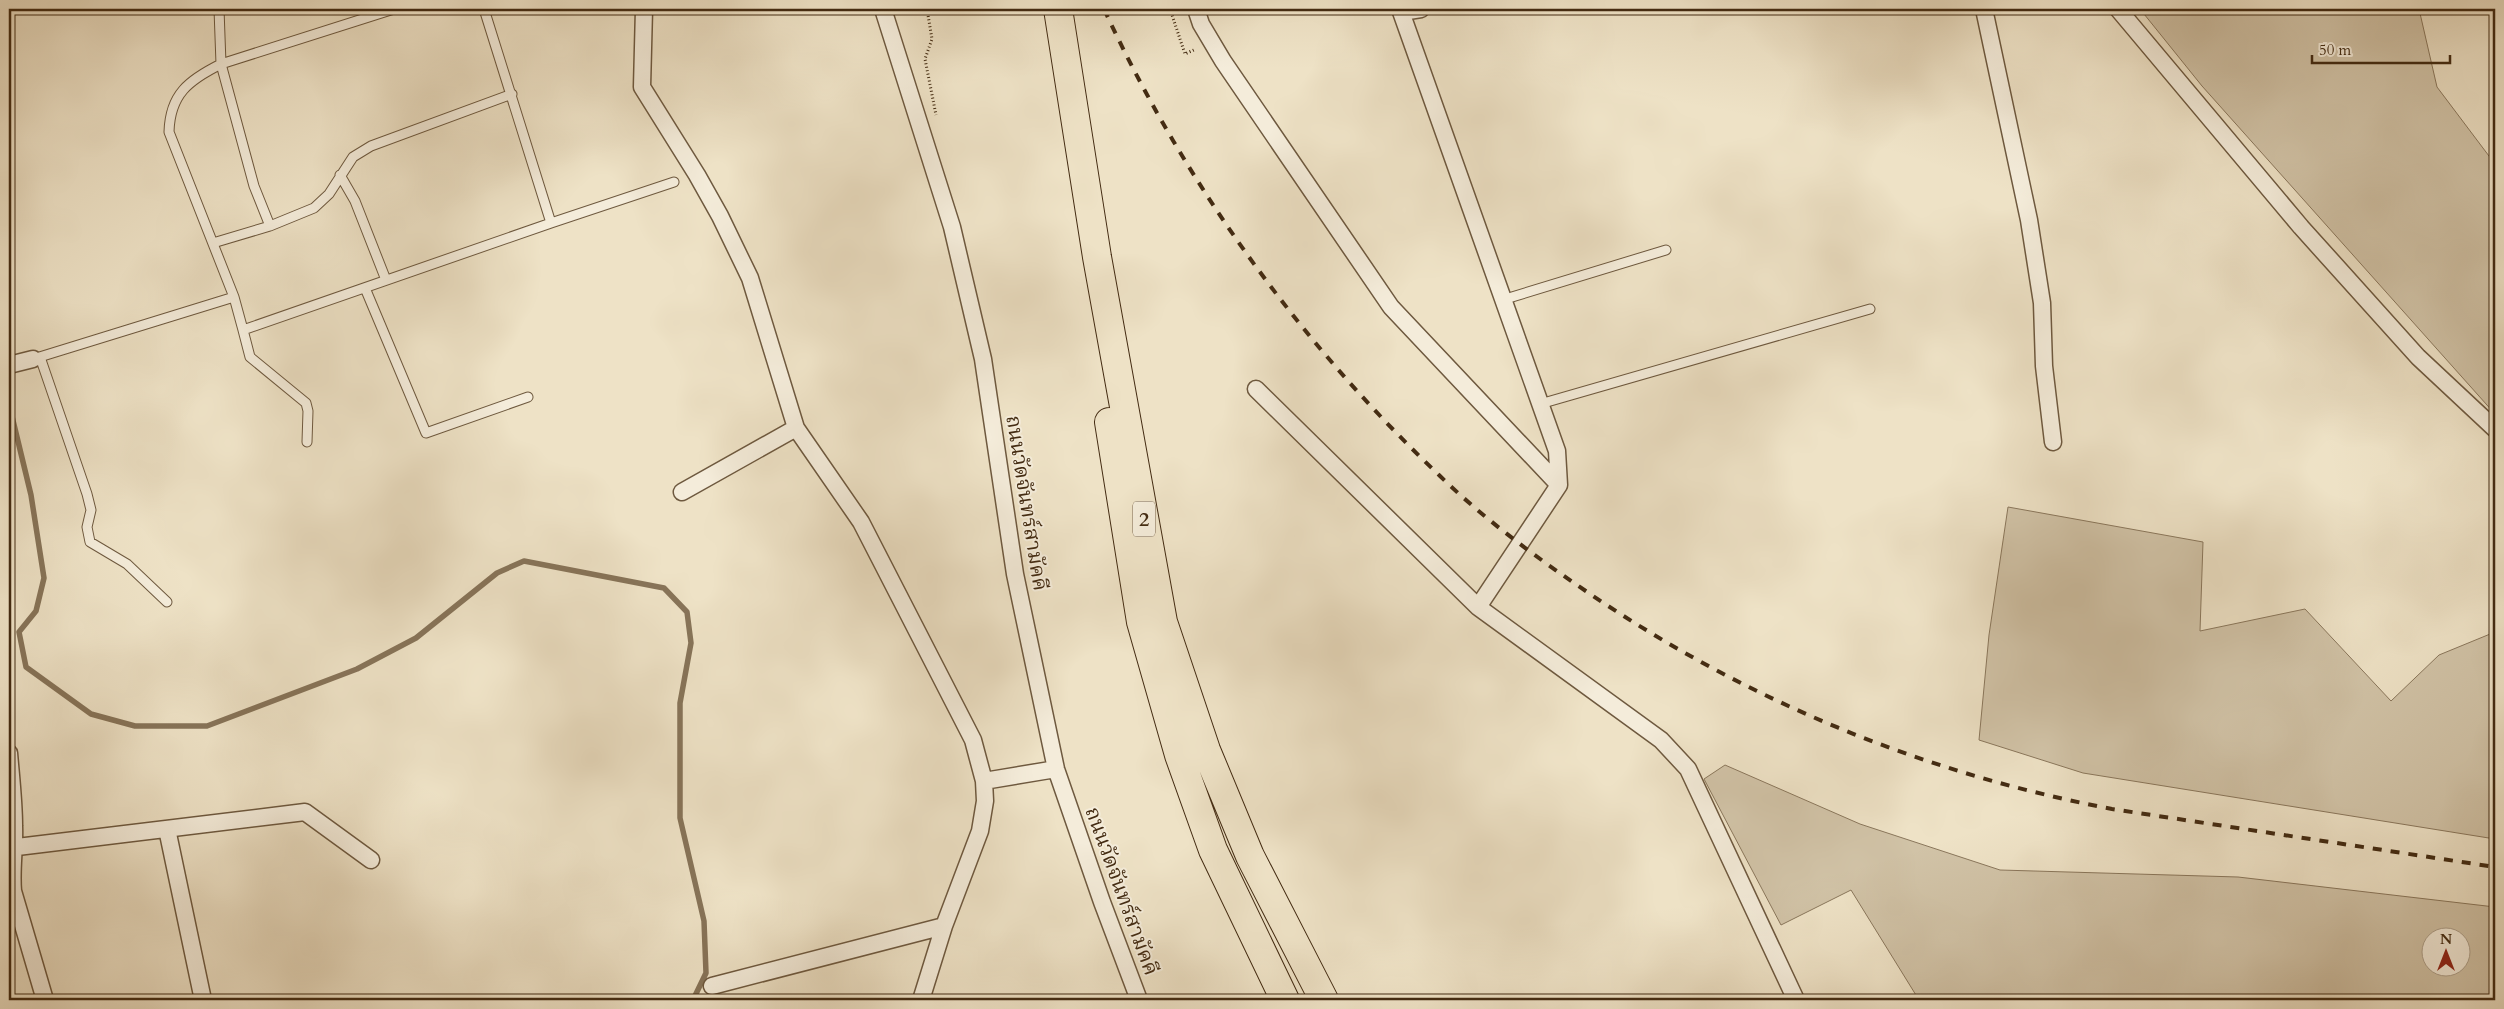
<svg xmlns="http://www.w3.org/2000/svg" width="2504" height="1009" font-family="Cardo,'Noto Serif Thai',serif">
  <rect width="100%" height="100%" fill="#eee2c6"/>
  <filter id="stains"><feTurbulence type="fractalNoise" baseFrequency=".004" numOctaves="4"/><feColorMatrix values="0 0 0 0 .2 0 0 0 0 .09 0 0 0 0 .02 0 0 0 .5 -.17"/></filter>
  <radialGradient id="worn" r=".72"><stop offset=".6" stop-color="#630" stop-opacity="0"/><stop offset="1" stop-color="#630" stop-opacity=".3"/></radialGradient>
  <path fill="#d1c3a7" stroke="#8a775c" fill-rule="evenodd" d="M 2140,9 L 2419,9 L 2437,87 L 2495,164 L 2495,414 L 2202,86 Z
    M 2008,507 L 2203,542 L 2200,631 L 2305,609 L 2391,701 L 2439,655 L 2495,632 L 2495,839 L 2083,773 L 1979,740 L 1989,635 Z
    M 1725,765 L 1860,824 L 2000,870 L 2238,877 L 2495,907 L 2495,1000 L 1919,1000 L 1851,890 L 1781,925 L 1704,779 ZM 2432,936 L 2462,936 L 2462,966 L 2432,966 Z"/>
  <g fill="none" stroke-linecap="round" stroke-linejoin="round">
    <path stroke="#877459" stroke-width="5.5" d="M 9,404 L 31,495 L 44,578 L 36,611 L 19,632 L 26,667 L 91,714 L 135,726 L 207,726 L 357,669 L 416,638 L 497,573 L 524,561 L 664,588 L 687,612 L 691,643 L 680,703 L 680,818 L 704,921 L 706,973 L 693,1000"/>
    <g stroke="#6e593f" stroke-width="11">
      <path id="lane" d="M 340,175 L 355,201 L 386,280
        M 551,223 L 674,182
        M 270,226 L 314,208 L 329,194 L 353,157 L 371,146 L 512,94
        M 213,243 L 270,226 L 254,186 L 221,64 L 394,9
        M 365,288 L 426,433 L 528,397
        M 234,297 L 243,330 L 551,223 L 484,9
        M 1502,300 L 1666,250
        M 243,330 L 250,357 L 306,403 L 308,411 L 307,442
        M 40,357 L 87,494 L 91,510 L 87,527 L 90,542 L 127,564 L 167,602
        M 33,359 L 234,297 L 169,132 C 170,94 189,80 221,64 L 219,9
        M 1540,404 L 1870,309"/>
    </g>
    <g stroke="#6e593f" stroke-width="19">
      <path id="street" d="M 644,9 L 642,87 L 697,175 L 720,216 L 750,278 L 796,428 L 861,522 L 973,740 L 984,781 L 985,801 L 980,831 L 944,926 L 921,1000
        M 883,9 L 952,227 L 983,359 L 1015,574 L 1056,769 L 1102,902 L 1139,1000
        M 1196,9 L 1201,24 L 1223,61 L 1391,307 L 1559,485
        M 1400,9 L 1557,451 L 1559,485 L 1478,607
        M 1984,9 L 2029,220 L 2042,303 L 2044,366 L 2053,442
        M 2118,9 L 2301,227 L 2418,357 L 2495,429
        M 1402,12 L 1421,9
        M 9,365 L 33,359
        M 1256,389 L 1478,607 L 1661,740 L 1688,769 L 1796,1000
        M 682,492 L 796,428
        M 9,753 C 11,777 14,802 14,826 C 15,848 11,869 13,891 L 45,1000
        M 984,781 L 1056,769
        M 167,829 L 203,1000
        M 9,848 L 305,812 L 371,860
        M 712,986 L 944,926"/>
    </g>
    <g stroke="#432b12" stroke-width="30">
      <path id="highway" d="M 1058,9 L 1097,257 L 1163,622 L 1206,750 L 1250,856 L 1324,1000
        M 1109,422 L 1141,622 L 1179,755 L 1213,850 L 1285,1000"/>
    </g>
    <path stroke="#432b12" stroke-width="3" stroke-dasharray="1 2.5" stroke-linecap="butt" d="M 927,9 L 932,39 L 925,59 L 936,115
      M 1170,9 L 1185,54 L 1196,49"/>
    <use href="#lane" stroke="#f4ecda" stroke-width="9"/>
    <use href="#street" stroke="#f4ecda" stroke-width="16"/>
    <use href="#highway" stroke="#eee2c6" stroke-width="28"/>
    <path stroke="#432b12" stroke-width="4" stroke-dasharray="9 9" stroke-linecap="butt" d="M 1104,9 C 1185,184 1300,343 1440,476 C 1481,516 1529,552 1577,585 C 1740,698 1918,772 2112,809 L 2495,867"/>
  </g>
  <g text-anchor="middle" stroke-width="4" stroke-linejoin="round" paint-order="stroke">
    <rect fill="#f4ecda" stroke="#78654e" stroke-width="1" x="1133" y="501.5" width="22" height="35" rx="4"/>
    <g font-size="20" font-weight="bold" fill="#432b12">
      <text x="1144" y="526">2</text>
    </g>
    <g font-size="21" fill="#432b12" stroke="#f4ecda">
      <text transform="translate(1027 503) rotate(81)" y="7">ถนนวัดจันทร์สามัคคี</text>
      <text transform="translate(1122 891) rotate(70)" y="7">ถนนวัดจันทร์สามัคคี</text>
    </g>
  </g>
  <rect width="2504" height="1009" fill="none" stroke="#eee2c6" stroke-width="30"/>
  <rect x="10" y="10" width="2484" height="989" fill="none" stroke="#432b12" stroke-width="2.5"/>
  <rect x="15" y="15" width="2474" height="979" fill="none" stroke="#432b12"/>
  <g transform="translate(2446 952)"><circle r="24" fill="#f4ecda" stroke="#ad9f8a"/>
  <path d="M0-4L9 19L0 12L-9 19Z" fill="#8f2418"/>
  <text y="-8" font-size="14" font-weight="bold" text-anchor="middle" fill="#432b12">N</text>
  </g>
  <path d="M2312 55v8h138v-8" fill="none" stroke="#432b12" stroke-width="2.5"/>
  <text x="2319" y="55" font-size="15" fill="#432b12" stroke="#f4ecda" stroke-width="4" paint-order="stroke">50 m</text>
  <rect width="100%" height="100%" filter="url(#stains)"/>
  <rect width="100%" height="100%" fill="url(#worn)"/>
</svg>
